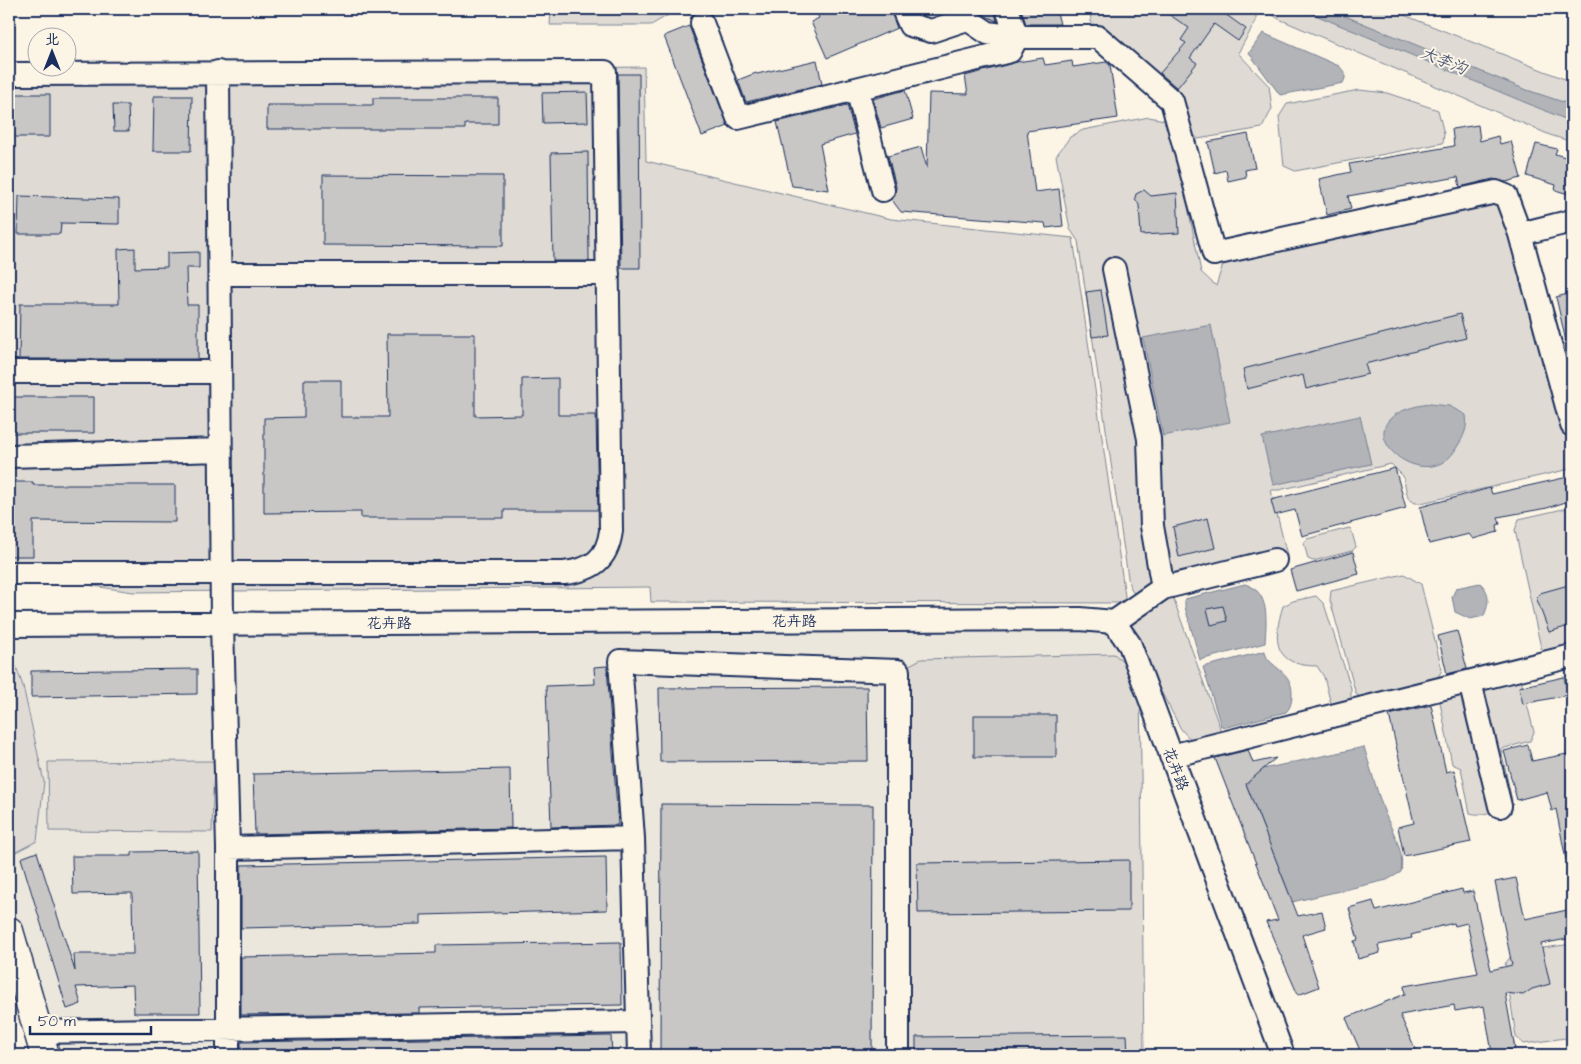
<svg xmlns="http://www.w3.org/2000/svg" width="1581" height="1064" font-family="'Architects Daughter','LXGW WenKai TC',sans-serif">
  <rect width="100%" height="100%" fill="#fcf5e5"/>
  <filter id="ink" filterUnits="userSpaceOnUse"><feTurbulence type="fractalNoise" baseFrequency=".02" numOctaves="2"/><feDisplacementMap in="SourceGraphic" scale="10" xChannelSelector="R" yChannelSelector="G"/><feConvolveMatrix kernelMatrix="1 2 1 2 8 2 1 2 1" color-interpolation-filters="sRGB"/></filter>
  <g filter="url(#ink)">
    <path fill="#ece7dc" d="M 1114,622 L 1140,675 L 1144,1055 L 45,1055 L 9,931 L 9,625 Z"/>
    <path fill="#dfdbd4" stroke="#7d8599" d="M 551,9 L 679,9 L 651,25 L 550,25 Z
      M 1090,9 L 1256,9 L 1256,21 L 1238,53 L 1269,86 L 1272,109 L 1262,128 L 1198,139 L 1190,131 L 1182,98 L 1091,22 Z
      M 1263,9 L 1389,9 L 1572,82 L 1572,142 L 1550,135 L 1279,19 Z
      M 644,67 L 646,161 L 891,219 L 1073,238 L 1126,603 L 651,602 L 650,587 L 133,592 L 61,581 L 9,580 L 9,75 Z
      M 1359,90 L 1387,93 L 1438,110 L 1444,134 L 1443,143 L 1295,171 L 1284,166 L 1279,117 L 1287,104 Z
      M 1149,117 L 1164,120 L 1180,167 L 1201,272 L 1216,286 L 1223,264 L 1489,199 L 1499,203 L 1508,215 L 1572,444 L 1570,469 L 1421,503 L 1415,503 L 1408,498 L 1403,476 L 1391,464 L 1279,490 L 1271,490 L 1287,555 L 1284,567 L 1172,595 L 1220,728 L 1220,733 L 1210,739 L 1189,738 L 1181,729 L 1125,624 L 1143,601 L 1134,594 L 1129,584 L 1078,241 L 1070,229 L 1056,156 L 1070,137 L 1083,130 Z
      M 1572,507 L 1572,653 L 1552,655 L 1541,648 L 1515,530 L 1519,519 Z
      M 1349,528 L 1351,529 L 1356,547 L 1352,551 L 1313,561 L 1308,559 L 1304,543 L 1307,539 Z
      M 1404,574 L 1421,584 L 1442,670 L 1438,677 L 1360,697 L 1356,694 L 1330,600 L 1331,591 Z
      M 1316,596 L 1324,604 L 1351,688 L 1351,700 L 1343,704 L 1331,704 L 1324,677 L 1317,666 C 1274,666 1272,641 1283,606 L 1293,601 Z
      M 1114,654 L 1140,675 L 1144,1055 L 898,1055 L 898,671 L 921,659 Z
      M 9,657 L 14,661 L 23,686 L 44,782 L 37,841 L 12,854 L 9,854 Z
      M 1513,680 L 1521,680 L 1534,732 L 1530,741 L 1501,749 L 1512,801 C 1505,810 1481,817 1470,813 L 1461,768 L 1452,764 L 1440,702 L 1445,694 Z
      M 214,761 L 212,832 L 49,831 L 48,762 Z
      M 1572,944 L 1572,1037 L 1524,1044 L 1516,1037 L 1505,964 L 1514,952 Z"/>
    <path fill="#b2b4b8" stroke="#767f94" d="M 1301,9 L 1328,9 L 1524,89 L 1572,105 L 1572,122 Z
      M 1263,33 L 1339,66 C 1345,72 1347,76 1343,83 L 1280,95 L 1249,53 Z
      M 1211,325 L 1230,422 L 1163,436 L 1143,338 Z
      M 1430,404 L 1449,406 L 1466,415 C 1468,428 1464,436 1457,447 C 1426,505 1326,417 1430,404 Z
      M 1360,416 L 1371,464 L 1273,485 L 1262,437 Z
      M 1480,583 C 1491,593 1489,603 1484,616 L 1470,619 L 1455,612 L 1452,597 L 1456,588 Z
      M 1245,584 C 1271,592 1266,622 1265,643 L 1200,660 L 1185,607 L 1185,599 Z
      M 1265,651 C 1266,667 1292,669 1292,693 C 1292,701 1291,707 1286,712 L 1227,727 L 1221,726 L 1203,667 Z
      M 1364,747 C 1370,767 1376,788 1383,808 C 1390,829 1405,848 1401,872 L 1387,880 L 1292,902 L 1246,784 L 1263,769 Z"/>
    <path fill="#c8c7c6" stroke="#1b2f5e" d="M 815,9 L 890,9 L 897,28 L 827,58 L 811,22 L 819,18 Z
      M 917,9 L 940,9 L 924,15 L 920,14 Z
      M 982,9 L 994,9 L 997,21 L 984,15 Z
      M 1021,9 L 1056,9 L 1060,24 L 1026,24 Z
      M 1161,9 L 1218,9 L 1246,29 L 1238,41 L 1214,24 L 1190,58 L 1197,63 L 1177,88 L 1160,73 L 1186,43 L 1181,40 L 1189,28 Z
      M 689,26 L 728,126 L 702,136 L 664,36 Z
      M 1043,58 L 1045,65 L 1072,61 L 1073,67 L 1106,62 L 1110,65 L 1118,118 L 1027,131 L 1035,192 L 1059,189 L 1063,226 L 1046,228 L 1045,223 L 901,212 L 892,200 L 895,194 L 896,187 L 888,156 L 921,147 L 927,168 L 929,93 L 968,94 L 965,76 L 1017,62 Z
      M 817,60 L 822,84 L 746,102 L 738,80 L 756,73 L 757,74 Z
      M 618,74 L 639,74 L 640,268 L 621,268 Z
      M 905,90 L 913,119 L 881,128 L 873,99 Z
      M 587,92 L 588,122 L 543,123 L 542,93 Z
      M 9,94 L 50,94 L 50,137 L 9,137 Z
      M 154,96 L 192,96 L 191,151 L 153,151 Z
      M 373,98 L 498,98 L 498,124 L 465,124 L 465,129 L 267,129 L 267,105 L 373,105 Z
      M 113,105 L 128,105 L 129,131 L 114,131 Z
      M 847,105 L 855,134 L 820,144 L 829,190 L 792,186 L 777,122 Z
      M 1478,125 L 1480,141 L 1498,136 L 1500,144 L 1511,141 L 1521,178 L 1506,182 L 1493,179 L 1460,187 L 1458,177 L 1348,196 L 1351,209 L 1327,215 L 1319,179 L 1351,172 L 1349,164 L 1454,146 L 1452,129 Z
      M 1248,134 L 1255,168 L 1245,170 L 1246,177 L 1228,181 L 1226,170 L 1215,173 L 1208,142 Z
      M 1536,144 L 1557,149 L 1555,154 L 1572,159 L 1572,195 L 1555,190 L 1556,185 L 1527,176 Z
      M 588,152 L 589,261 L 553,261 L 551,153 Z
      M 323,175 L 503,176 L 503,246 L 323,245 Z
      M 1144,190 L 1151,196 L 1177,193 L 1179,233 L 1141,235 L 1139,205 L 1135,198 L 1136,194 Z
      M 19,196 L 119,199 L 119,224 L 61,223 L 60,234 L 18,234 Z
      M 135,248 L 135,268 L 167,267 L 167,253 L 199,252 L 199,268 L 186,268 L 187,305 L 198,305 L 198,359 L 19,359 L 20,304 L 119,304 L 118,249 Z
      M 1101,290 L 1108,335 L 1092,337 L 1086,292 Z
      M 1572,293 L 1572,345 L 1567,346 L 1556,297 Z
      M 1460,314 L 1466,338 L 1365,364 L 1368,374 L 1306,389 L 1303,375 L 1247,389 L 1243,369 Z
      M 387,334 L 475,334 L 475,416 L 522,415 L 522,379 L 558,378 L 558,415 L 596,415 L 598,510 L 504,510 L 504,518 L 361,518 L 361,512 L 264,513 L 264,418 L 304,417 L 304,380 L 341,380 L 341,417 L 388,417 Z
      M 9,397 L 94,397 L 94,433 L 9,433 Z
      M 1395,468 L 1406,508 L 1302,536 L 1295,510 L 1275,515 L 1271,500 Z
      M 1568,477 L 1572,500 L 1547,508 L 1498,517 L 1500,524 L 1497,525 L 1498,532 L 1473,539 L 1469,534 L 1429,544 L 1420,507 L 1490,488 L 1492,494 Z
      M 9,482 L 33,482 L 33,485 L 175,485 L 175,522 L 33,521 L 33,556 L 9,556 Z
      M 1208,518 L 1215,548 L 1179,557 L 1173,527 Z
      M 1353,552 L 1359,574 L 1296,591 L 1290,570 Z
      M 1572,584 L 1572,625 L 1549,632 L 1536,597 L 1540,593 Z
      M 1223,606 L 1227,621 L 1211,625 L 1207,609 Z
      M 1457,631 L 1467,669 L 1447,674 L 1438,636 Z
      M 607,666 L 618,825 L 551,827 L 546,686 L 595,684 L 594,667 Z
      M 197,669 L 197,694 L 31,697 L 31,671 Z
      M 1564,677 L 1568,695 L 1523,704 L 1519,687 Z
      M 867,687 L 868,761 L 660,762 L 659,688 Z
      M 1431,705 L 1446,772 L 1454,770 L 1471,842 L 1404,856 L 1398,827 L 1414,823 L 1389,715 Z
      M 974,715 L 1056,715 L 1056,757 L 974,757 Z
      M 1528,745 L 1532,761 L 1572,753 L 1572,859 L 1566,860 L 1556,809 L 1552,811 L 1547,792 L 1517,800 L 1504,751 Z
      M 1248,750 L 1253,763 L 1276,758 L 1246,784 L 1298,916 L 1322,911 L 1326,928 L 1302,935 L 1319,987 L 1298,995 L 1266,922 L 1278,920 L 1215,758 Z
      M 510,769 L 511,828 L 255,834 L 253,774 Z
      M 661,804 L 873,805 L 872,1055 L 660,1055 Z
      M 198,851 L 200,1013 L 134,1013 L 133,985 L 76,987 L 81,1004 L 67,1009 L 21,858 L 37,852 L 75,971 L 74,954 L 133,954 L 132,893 L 73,894 L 72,856 L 132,856 L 132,852 Z
      M 606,857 L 607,910 L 421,915 L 421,924 L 241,928 L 241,865 Z
      M 1129,860 L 1129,911 L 918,913 L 917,863 Z
      M 1516,878 L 1525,919 L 1572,909 L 1572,938 L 1541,944 L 1550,984 L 1532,989 L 1523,995 L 1505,993 L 1515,1049 L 1492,1053 L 1484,1006 L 1455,1011 L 1454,1005 L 1400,1015 L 1418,1055 L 1362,1055 L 1346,1018 L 1405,994 L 1404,986 L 1478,973 L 1467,923 L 1455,926 L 1454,923 L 1429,929 L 1429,930 L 1411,935 L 1412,938 L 1378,945 L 1380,953 L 1358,959 L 1354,941 L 1358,940 L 1349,908 L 1373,901 L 1376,911 L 1462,889 L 1463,893 L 1473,891 L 1491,970 L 1512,965 L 1495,882 Z
      M 621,942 L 622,1005 L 419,1008 L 419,1013 L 241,1015 L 241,957 L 436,953 L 436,945 Z
      M 1127,1035 L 1128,1055 L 916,1055 L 916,1037 Z
      M 611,1036 L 612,1055 L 241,1055 L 241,1042 Z"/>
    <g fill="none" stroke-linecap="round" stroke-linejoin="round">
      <g stroke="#1b2f5e" stroke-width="26">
        <path id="minor" d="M 1007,9 L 1017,37 L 1098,37 L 1172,101 L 1214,254 L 1496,192 L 1506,196 L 1520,234 L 1572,425
          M 702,23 L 738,118 L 1010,51 L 1017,37 L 988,33 L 967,19 L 931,31 L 910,25 L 903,9
          M 218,72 L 222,624 L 228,848
          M 9,74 L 605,72 L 611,531 C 607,560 592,570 564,573 L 9,573
          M 857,89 L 883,190
          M 1520,234 L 1572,221
          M 220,274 L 608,274
          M 9,372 L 220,372
          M 9,456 L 221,450
          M 1163,588 L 1275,560
          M 1114,622 L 1163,588 L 1152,526 L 1149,439 L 1114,269
          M 9,625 L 1080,619 L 1114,622 L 1130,645 L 1283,1055
          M 1470,682 L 1500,806
          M 1171,756 L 1572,656
          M 633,838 L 620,661 L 898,671 L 898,1055
          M 38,1032 L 638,1022
          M 228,1055 L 228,848 L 633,838 L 639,1055"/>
      </g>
      <g stroke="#1b2f5e" stroke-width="31">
        <path id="major" d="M 9,931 L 45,1055"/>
      </g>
      <use href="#minor" stroke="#fcf5e5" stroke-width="22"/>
      <use href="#major" stroke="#fcf5e5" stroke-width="28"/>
    </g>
  </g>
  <g text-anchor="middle" stroke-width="4" stroke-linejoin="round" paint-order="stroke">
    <g font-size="15" fill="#1b2f5e" stroke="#fcf5e5">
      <text x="794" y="626">花卉路</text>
      <text x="389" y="628">花卉路</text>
      <text transform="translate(1176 769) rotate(69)" y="5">花卉路</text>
    </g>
    <g font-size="16" font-style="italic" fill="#485779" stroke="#fcf5e5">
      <text transform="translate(1444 60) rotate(22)" y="6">大李沟</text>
    </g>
  </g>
  <rect width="1581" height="1064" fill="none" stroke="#fcf5e5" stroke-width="30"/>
  <rect x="15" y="15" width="1551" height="1034" fill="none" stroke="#1b2f5e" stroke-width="2" filter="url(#ink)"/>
  <g transform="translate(52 52)"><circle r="24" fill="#fcf5e5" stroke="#a2a6af"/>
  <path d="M0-4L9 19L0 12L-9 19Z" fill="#1b2f5e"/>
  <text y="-8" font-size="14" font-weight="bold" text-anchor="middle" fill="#1b2f5e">北</text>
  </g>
  <path d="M30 1026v8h121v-8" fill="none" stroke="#1b2f5e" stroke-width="2.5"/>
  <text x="38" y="1026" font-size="15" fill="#1b2f5e" stroke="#fcf5e5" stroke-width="4" paint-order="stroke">50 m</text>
</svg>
